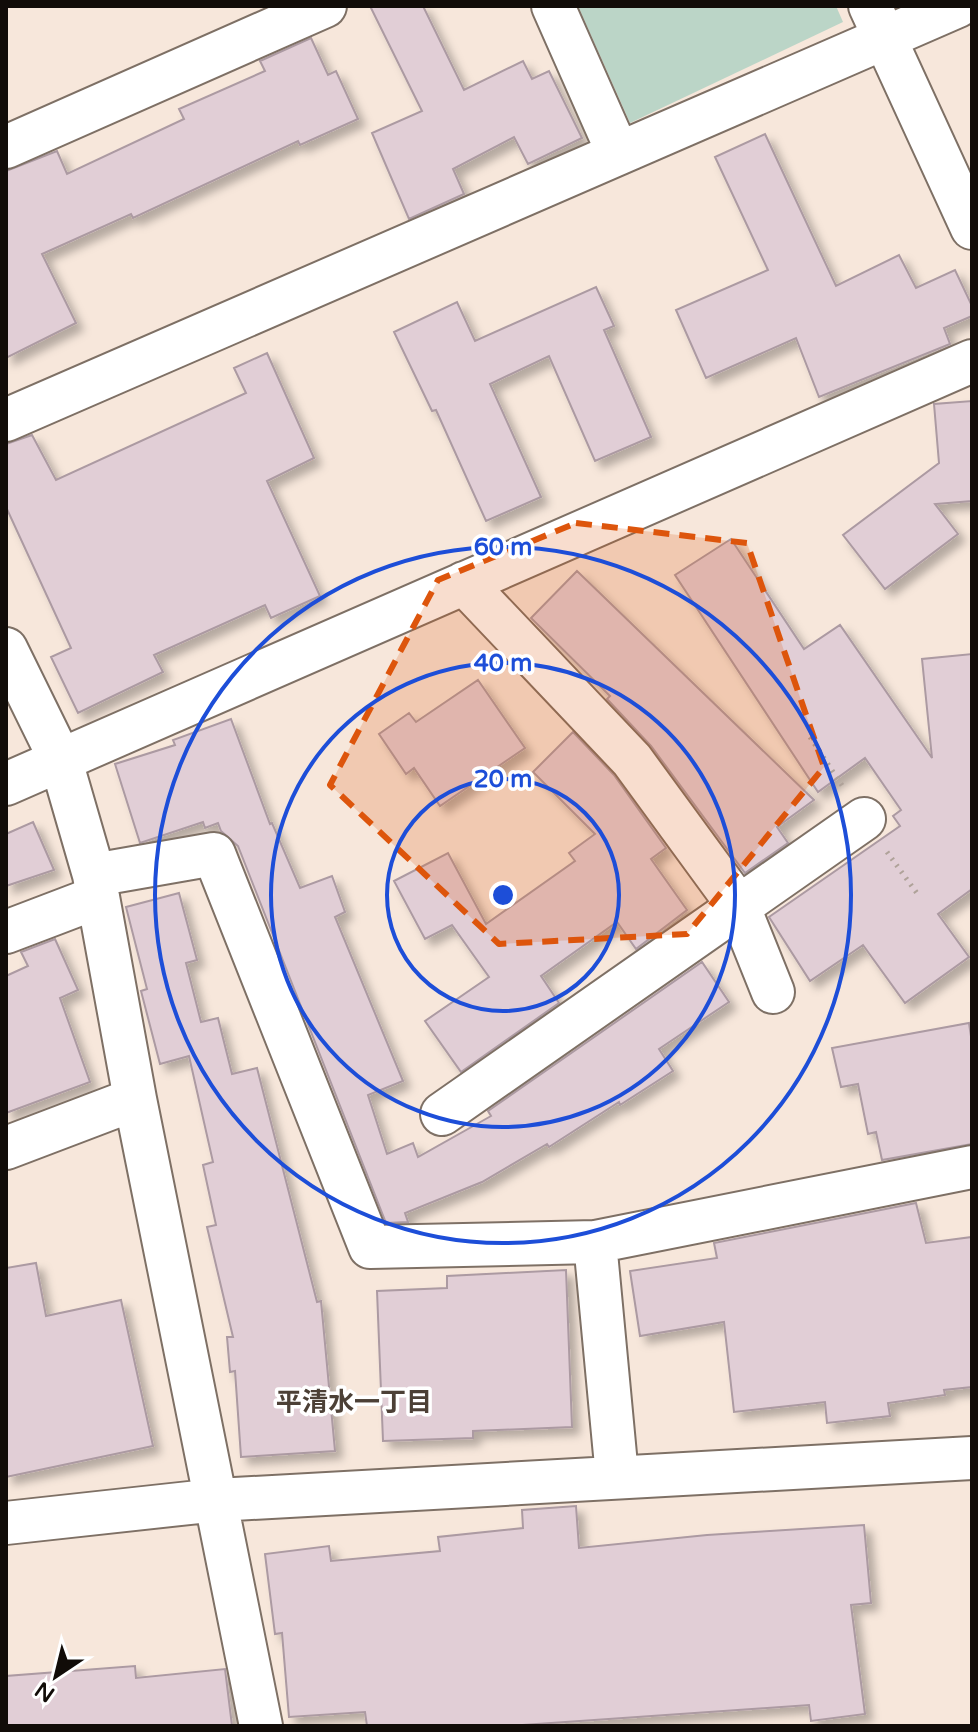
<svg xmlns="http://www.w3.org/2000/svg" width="978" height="1732" font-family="'Varela Round','Noto Sans JP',sans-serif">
  <defs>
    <filter id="shadow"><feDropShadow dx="7" dy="7" stdDeviation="4" flood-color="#0004"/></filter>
  </defs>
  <rect width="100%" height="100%" fill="#f7e7db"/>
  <path fill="#bbd5c7" d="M 578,6 L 836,6 L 843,22 L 630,123 Z"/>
  <path fill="#e1ced6" stroke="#ac9aa2" stroke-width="2" filter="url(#shadow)" d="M 370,6 L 423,6 L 464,90 L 523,61 L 532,79 L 549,71 L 582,138 L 528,164 L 514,137 L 453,169 L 464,194 L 409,219 L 372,133 L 422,111 Z
    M 311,38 L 328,75 L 336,71 L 358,119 L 300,145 L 298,141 L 133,218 L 131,214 L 42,254 L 76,323 L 6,358 L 6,171 L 57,151 L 67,174 L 184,119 L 179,109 L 265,71 L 260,61 Z
    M 765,134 L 836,286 L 899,255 L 916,288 L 955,270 L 972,306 L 972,316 L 944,328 L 950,344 L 819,397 L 796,338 L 706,378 L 676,310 L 768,270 L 715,157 Z
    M 596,287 L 614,326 L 604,330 L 651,437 L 595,461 L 549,356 L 490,384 L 541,497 L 486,521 L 436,410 L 432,411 L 394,332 L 457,302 L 475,341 Z
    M 267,353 L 314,458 L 267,481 L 320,596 L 271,618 L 265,605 L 154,655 L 163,672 L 78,713 L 51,657 L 71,648 L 6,507 L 6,444 L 32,435 L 56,480 L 246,393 L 234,368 Z
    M 972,401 L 972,501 L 935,504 L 958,534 L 885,589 L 843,535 L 939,463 L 934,404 Z
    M 731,539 L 804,649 L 840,625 L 932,758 L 922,659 L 972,654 L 972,889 L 938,914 L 969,957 L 905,1003 L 863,945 L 810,981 L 769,917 L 900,826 L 893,816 L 901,810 L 865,758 L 818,792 L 675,575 Z
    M 577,571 L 814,800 L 777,827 L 788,843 L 745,873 L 651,746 L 607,699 L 610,696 L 531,618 Z
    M 478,680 L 525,748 L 440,806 L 414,768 L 406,774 L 379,734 L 409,713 L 416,722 Z
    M 231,719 L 270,824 L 272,823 L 300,888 L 332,876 L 345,912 L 335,917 L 403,1081 L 368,1095 L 387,1154 L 413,1143 L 418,1157 L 491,1116 L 488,1111 L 702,962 L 729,1002 L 659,1049 L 673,1071 L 620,1105 L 619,1102 L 549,1147 L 547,1144 L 482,1182 L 405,1213 L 408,1222 L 386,1223 L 238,846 L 221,831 L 218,823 L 205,828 L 203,822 L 140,843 L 115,764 L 175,745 L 173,740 Z
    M 573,732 L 614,775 L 666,848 L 651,859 L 687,910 L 636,949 L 617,922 L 541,976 L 559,1003 L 461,1072 L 425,1021 L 489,977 L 452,925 L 425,939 L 394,881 L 448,853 L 486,924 L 575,861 L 569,853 L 595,834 L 533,772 Z
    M 33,822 L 54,870 L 6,886 L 6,834 Z
    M 179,893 L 197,960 L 186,963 L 201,1022 L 218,1018 L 232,1074 L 257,1068 L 317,1302 L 321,1301 L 335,1451 L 241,1457 L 235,1371 L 230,1372 L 227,1337 L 233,1337 L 207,1227 L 216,1225 L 203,1165 L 213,1162 L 189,1056 L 160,1064 L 141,991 L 147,989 L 126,907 Z
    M 55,939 L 78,990 L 60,998 L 90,1082 L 6,1113 L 6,976 L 28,966 L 21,952 Z
    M 969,1023 L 972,1043 L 972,1144 L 882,1160 L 876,1132 L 868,1134 L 858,1084 L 841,1087 L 832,1048 Z
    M 916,1203 L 926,1243 L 972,1237 L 972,1387 L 944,1390 L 945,1395 L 888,1403 L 890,1416 L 827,1423 L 825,1402 L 734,1412 L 724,1322 L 640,1336 L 630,1271 L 717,1258 L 714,1243 Z
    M 36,1263 L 46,1316 L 121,1300 L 153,1446 L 6,1477 L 6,1268 Z
    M 566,1270 L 572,1427 L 473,1431 L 473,1438 L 383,1441 L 377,1291 L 447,1288 L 447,1276 Z
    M 576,1506 L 579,1548 L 707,1535 L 864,1525 L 871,1603 L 851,1605 L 865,1714 L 811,1721 L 809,1705 L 508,1726 L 367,1726 L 365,1712 L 289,1717 L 282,1633 L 275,1634 L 265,1554 L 329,1546 L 331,1561 L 440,1551 L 438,1537 L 523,1528 L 522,1510 Z
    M 135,1666 L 136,1678 L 225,1669 L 232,1726 L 6,1726 L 6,1676 Z"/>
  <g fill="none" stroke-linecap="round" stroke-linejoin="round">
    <g stroke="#7e7065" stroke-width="46">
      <path id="minor" d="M 553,6 L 618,153
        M 870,6 L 972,228
        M 6,147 L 325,6
        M 6,420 L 958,6
        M 464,583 L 632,760 L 738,905 L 773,992
        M 6,649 L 61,761 L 94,875 L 135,1099 L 261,1726
        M 6,784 L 972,361
        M 94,875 L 214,854 L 370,1247 L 595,1242 L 972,1167
        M 6,932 L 98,897
        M 442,1114 L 864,819
        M 6,1148 L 135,1099
        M 595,1242 L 617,1476
        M 6,1523 L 217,1500 L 972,1458"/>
    </g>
    <path stroke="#afa299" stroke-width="5" stroke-dasharray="2 6" stroke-linecap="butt" d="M 810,737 L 843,787
      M 887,852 L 919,896"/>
    <use href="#minor" stroke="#fff" stroke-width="42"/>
  </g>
  <path fill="#dd550c" fill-opacity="0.2" stroke="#dd550c" stroke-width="6" stroke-dasharray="16 10" stroke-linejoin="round" d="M 576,523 L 747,543 L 824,767 L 687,934 L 499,944 L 330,785 L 438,580 Z"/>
  <g fill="none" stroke="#1d4ed8" stroke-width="4">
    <circle cx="503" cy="895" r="116"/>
    <circle cx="503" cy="895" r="232"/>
    <circle cx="503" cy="895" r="348"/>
  </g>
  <g text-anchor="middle" stroke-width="7" stroke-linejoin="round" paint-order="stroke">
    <g font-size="26" font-weight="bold" fill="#4c4036" stroke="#fff">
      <text x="354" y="1411">平清水一丁目</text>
    </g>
  </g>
  <circle cx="503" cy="895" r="12" fill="#1d4ed8" stroke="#fff" stroke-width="4"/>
  <g font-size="24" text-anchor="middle" font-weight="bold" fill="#1d4ed8" stroke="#fff" stroke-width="7" stroke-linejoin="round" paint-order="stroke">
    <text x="503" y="555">60 m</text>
    <text x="503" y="671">40 m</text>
    <text x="503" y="787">20 m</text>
  </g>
  <rect width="978" height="1732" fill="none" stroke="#110c08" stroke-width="16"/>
  <g transform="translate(56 1676) rotate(215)" stroke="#ffffff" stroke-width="6" paint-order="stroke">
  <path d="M0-6L14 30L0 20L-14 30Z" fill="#110c08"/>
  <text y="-12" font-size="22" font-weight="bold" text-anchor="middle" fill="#110c08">N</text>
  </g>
</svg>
